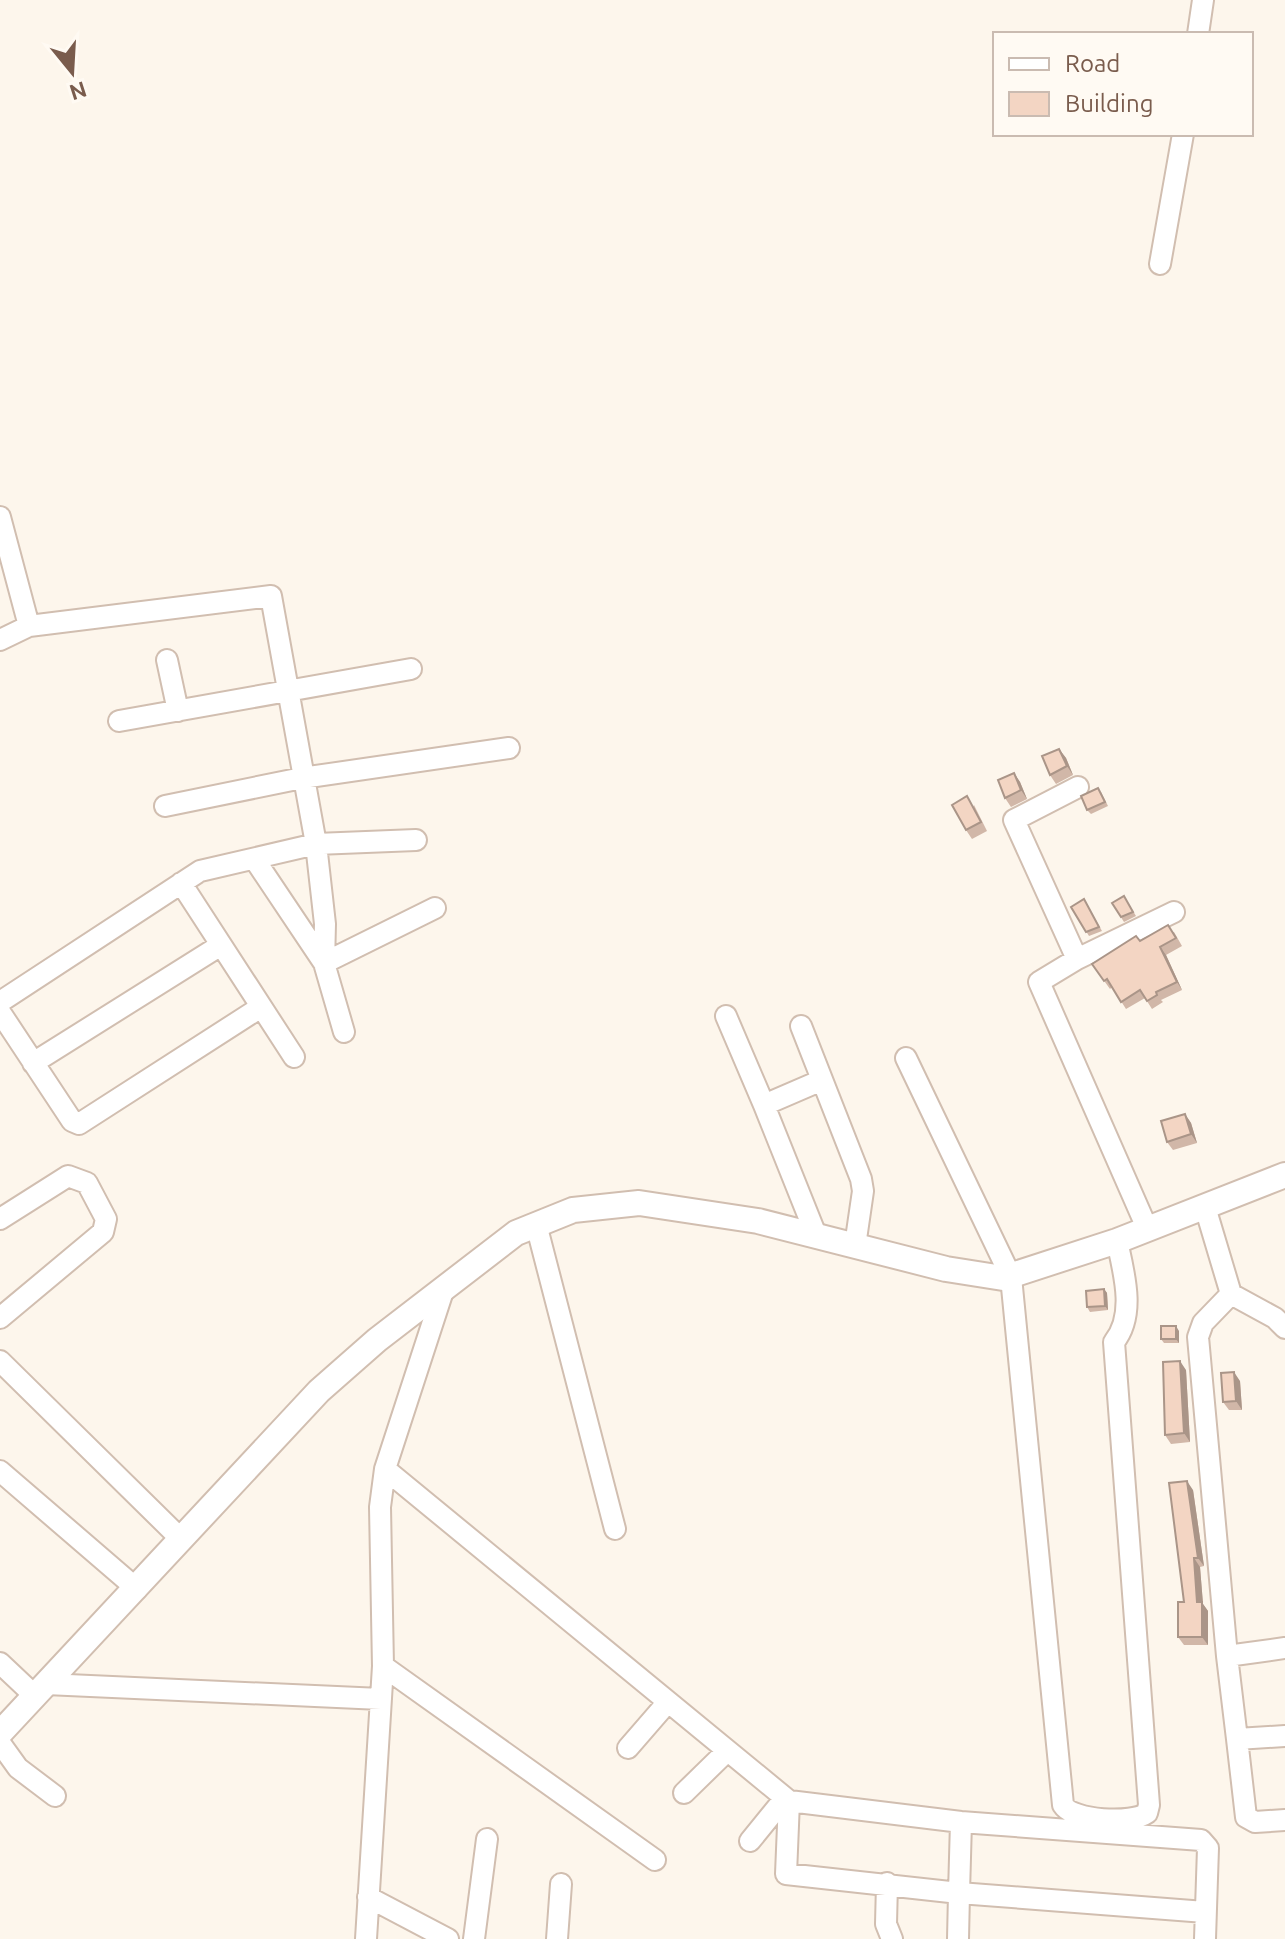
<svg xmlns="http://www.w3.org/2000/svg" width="1285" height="1939" font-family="Ubuntu,sans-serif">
  <rect width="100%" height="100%" fill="#fdf6ec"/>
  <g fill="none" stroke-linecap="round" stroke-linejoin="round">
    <g stroke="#d1beb0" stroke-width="24">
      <path id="minor" d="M 1198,34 L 1203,0
        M 1160,264 L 1183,134
        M 0,517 L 29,626
        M 0,640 L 29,626 L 271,596 L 316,844 L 325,924 L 324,963 L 344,1032
        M 167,660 L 178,711
        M 119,721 L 411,669
        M 165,806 L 302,778 L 509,748
        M 255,860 L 324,963 L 435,908
        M 181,883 L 294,1057
        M 1077,959 L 1014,820 L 1078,787
        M 0,1002 L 200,871 L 316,844 L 416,840
        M 0,1012 L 72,1121 L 79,1124 L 261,1007
        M 726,1016 L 764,1105 L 822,1080
        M 801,1026 L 861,1179 L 863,1191 L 855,1246
        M 906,1058 L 1011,1277 L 1063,1805 C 1073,1821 1132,1824 1147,1813 L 1149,1805 L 1114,1342 C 1136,1315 1124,1273 1117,1241
        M 33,1063 L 221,945
        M 764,1105 L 816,1235
        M 1205,1207 L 1231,1294 L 1275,1318 L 1285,1328
        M 0,1219 L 68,1176 L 87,1183 L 106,1219 L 103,1232 L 0,1318
        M 536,1224 L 615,1529
        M 1147,1228 L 1039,982 L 1077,959 L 1174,912
        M 1231,1294 L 1203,1323 L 1198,1337 L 1227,1656 L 1285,1648
        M 0,1361 L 182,1540
        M 385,1469 L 789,1801 L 961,1822 L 1201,1840 L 1208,1848 L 1205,1939
        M 0,1471 L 137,1589
        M 1227,1656 L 1237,1739 L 1285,1736
        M 0,1663 L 35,1696
        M 383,1666 L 655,1860
        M 46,1684 L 381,1699
        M 1237,1739 L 1246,1817 L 1255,1822 L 1285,1820
        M 0,1743 L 18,1768 L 55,1796
        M 628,1748 L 667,1703
        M 684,1793 L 726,1752
        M 789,1801 L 786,1874 L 959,1893 L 961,1822
        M 750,1841 L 785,1798
        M 887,1883 L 886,1924 L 892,1939
        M 368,1897 L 448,1939
        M 366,1939 L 383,1666 L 380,1507 L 385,1469 L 443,1291
        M 474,1939 L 487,1839
        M 557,1939 L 561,1884
        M 958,1939 L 959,1893 L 1205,1912"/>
    </g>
    <g stroke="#d1beb0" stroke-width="28">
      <path id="tertiary" d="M 0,1733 L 319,1391 L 377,1340 L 516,1233 L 573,1210 L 639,1203 L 758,1221 L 946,1269 L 1003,1278 L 1117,1241 L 1285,1175"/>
    </g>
    <use href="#minor" stroke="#fff" stroke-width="20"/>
    <use href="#tertiary" stroke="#fff" stroke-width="24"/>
  </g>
  <path fill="#d1b7a8" d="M 1059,749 L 1066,758 L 1073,775 L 1056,784 L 1050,775 Z
    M 1014,773 L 1020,782 L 1027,799 L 1011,807 L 1005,798 Z
    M 1101,792 L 1108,806 L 1091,814 L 1087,810 Z
    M 974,805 L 987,831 L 972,839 L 966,830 Z
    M 1124,896 L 1136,916 L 1124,922 L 1112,903 Z
    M 1084,899 L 1102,931 L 1089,936 L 1071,907 Z
    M 1174,932 L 1182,946 L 1166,955 L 1182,990 L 1161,1000 L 1163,1002 L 1152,1009 L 1145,998 L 1126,1009 L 1112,987 L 1110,989 L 1092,964 L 1140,941 Z
    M 1185,1114 L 1191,1123 L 1197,1143 L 1173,1150 L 1167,1142 Z
    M 1104,1289 L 1107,1293 L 1108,1310 L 1090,1312 L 1087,1307 Z
    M 1179,1331 L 1179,1343 L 1164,1343 L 1161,1339 Z
    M 1186,1370 L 1190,1442 L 1171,1444 L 1165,1435 Z
    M 1240,1381 L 1242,1410 L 1229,1410 L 1223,1402 Z
    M 1193,1490 L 1204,1566 L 1200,1567 L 1203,1604 L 1208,1611 L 1208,1645 L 1184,1645 L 1178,1637 L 1184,1602 Z"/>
  <path fill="#aa9588" d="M 1059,749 L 1066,758 L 1073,775 L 1067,766 Z
    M 1014,773 L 1020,782 L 1027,799 L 1021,790 Z
    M 1160,947 L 1166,955 L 1182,990 L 1177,982 Z
    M 1185,1114 L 1191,1123 L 1197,1143 L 1191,1134 Z
    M 1104,1289 L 1107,1293 L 1108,1310 L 1105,1306 Z
    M 1176,1326 L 1179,1331 L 1179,1343 L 1176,1339 Z
    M 1180,1361 L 1186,1370 L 1190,1442 L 1184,1433 Z
    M 1234,1372 L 1240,1381 L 1242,1410 L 1236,1401 Z
    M 1187,1481 L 1193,1490 L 1204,1566 L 1198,1558 Z
    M 1194,1558 L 1200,1567 L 1203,1604 L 1208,1611 L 1208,1645 L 1202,1637 L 1197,1602 Z"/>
  <path fill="#f3d5c3" stroke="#aa9588" stroke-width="2" d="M 1059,749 L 1067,766 L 1050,775 L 1042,756 Z
    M 1014,773 L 1021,790 L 1005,798 L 998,780 Z
    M 1098,788 L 1105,802 L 1087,810 L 1081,796 Z
    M 967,796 L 981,822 L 966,830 L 952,805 Z
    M 1124,896 L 1133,912 L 1121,917 L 1112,903 Z
    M 1084,899 L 1099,927 L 1086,932 L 1071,907 Z
    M 1168,925 L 1176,938 L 1160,947 L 1177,982 L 1156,992 L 1157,995 L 1147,1001 L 1140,990 L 1121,1002 L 1107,979 L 1104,981 L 1092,964 L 1136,936 L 1140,941 Z
    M 1185,1114 L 1191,1134 L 1167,1142 L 1161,1121 Z
    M 1104,1289 L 1105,1306 L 1087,1307 L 1086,1291 Z
    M 1161,1326 L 1176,1326 L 1176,1339 L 1161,1339 Z
    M 1180,1361 L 1184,1433 L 1165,1435 L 1163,1362 Z
    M 1234,1372 L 1236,1401 L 1223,1402 L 1221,1373 Z
    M 1187,1481 L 1198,1558 L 1194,1558 L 1197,1602 L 1202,1602 L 1202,1637 L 1178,1637 L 1178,1602 L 1184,1602 L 1169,1483 Z"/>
  <rect x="993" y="32" width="260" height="104" fill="#fffaf3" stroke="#cabbb1" stroke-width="2"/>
  <rect x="1009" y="58" width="40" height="12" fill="#ffffff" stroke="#cabbb1" stroke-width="2"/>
  <text x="1065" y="72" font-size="24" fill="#7a5c4d">Road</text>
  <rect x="1009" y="92" width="40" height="24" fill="#f3d5c3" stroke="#cabbb1" stroke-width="2"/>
  <text x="1065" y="112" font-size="24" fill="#7a5c4d">Building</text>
  <g transform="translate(72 72) rotate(162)" stroke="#fffaf3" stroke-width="6" paint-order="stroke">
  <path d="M0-6L14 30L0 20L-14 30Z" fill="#7a5c4d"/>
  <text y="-12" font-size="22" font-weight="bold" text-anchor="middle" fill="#7a5c4d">N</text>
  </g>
</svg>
